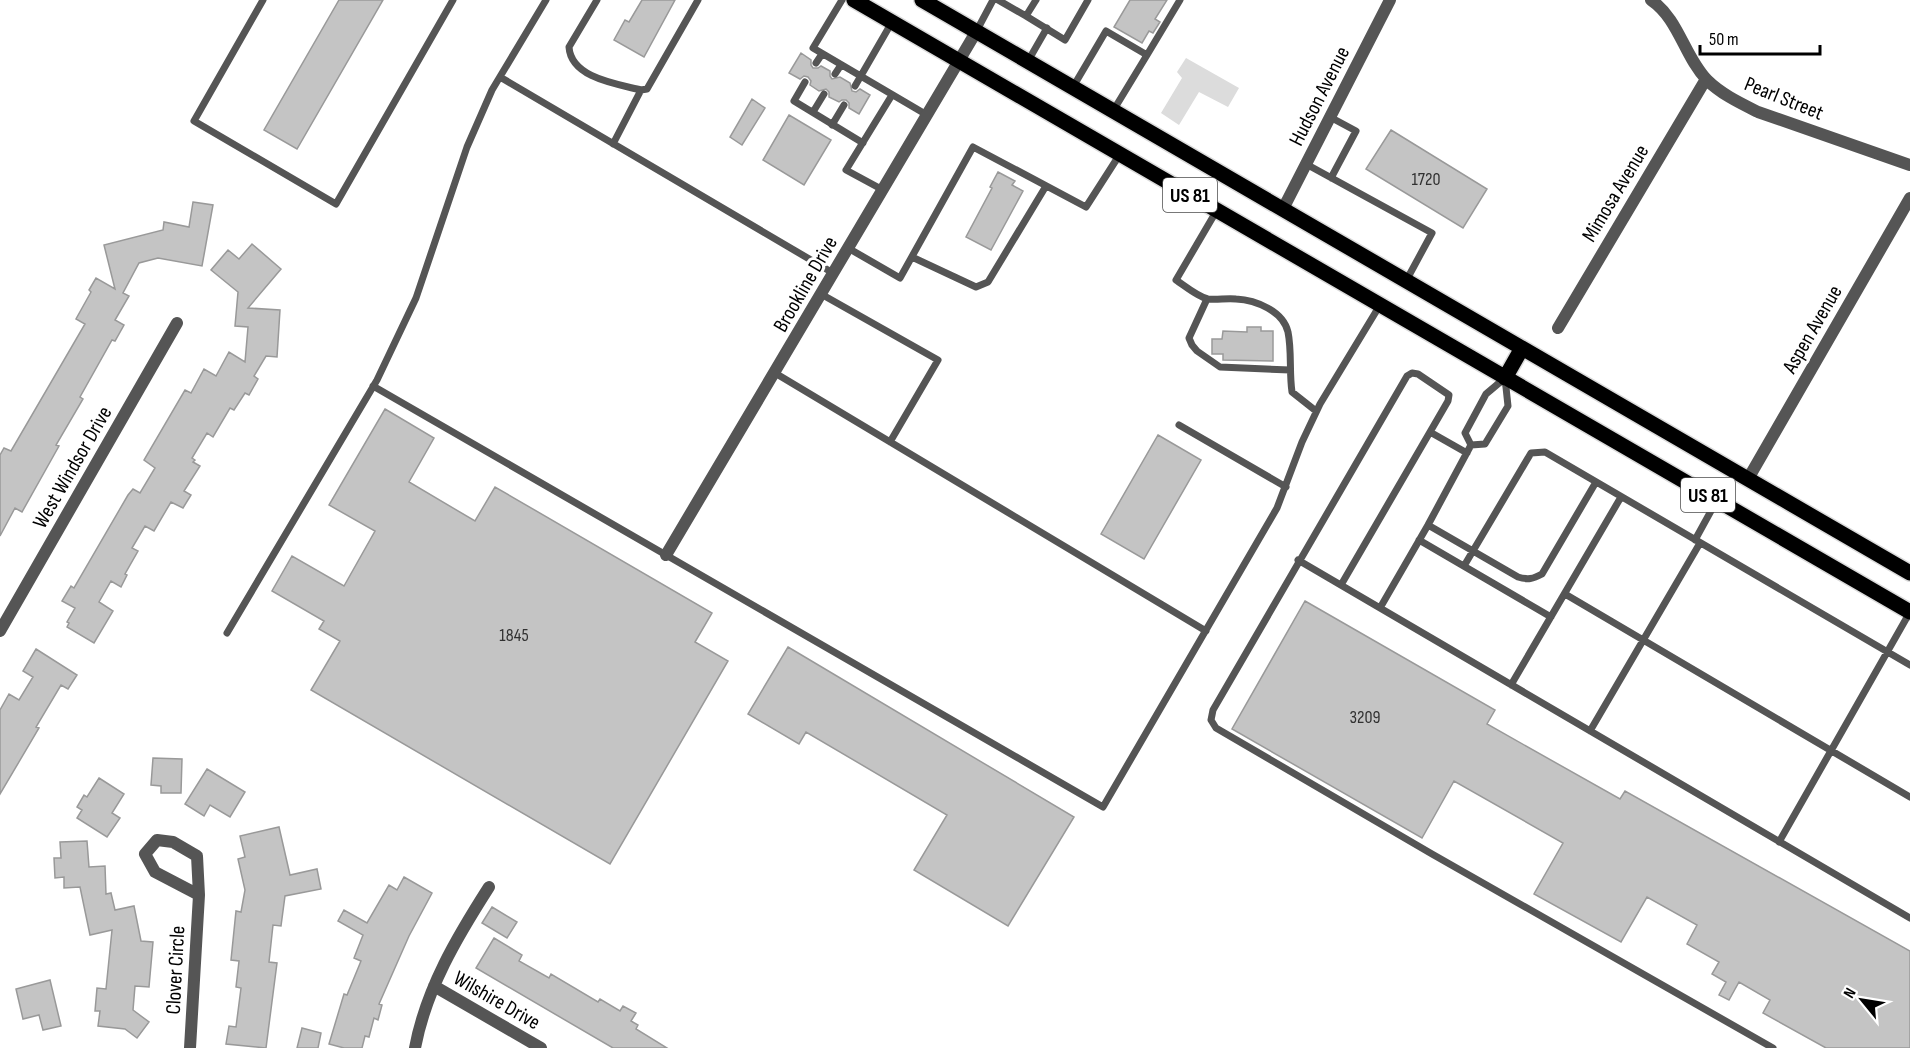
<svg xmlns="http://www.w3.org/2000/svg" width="1910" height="1048" font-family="'Sofia Sans Condensed',sans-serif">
  <rect width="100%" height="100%" fill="#fff"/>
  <path fill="#dcdcdc" d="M 1186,58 L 1239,88 L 1228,107 L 1199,92 L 1179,125 L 1161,113 L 1182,78 L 1177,72 Z"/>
  <path fill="#c4c4c4" stroke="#999" stroke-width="1.5" d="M 339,0 L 383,0 L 297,149 L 264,130 Z
    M 642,0 L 675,0 L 644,57 L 614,40 L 625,20 L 629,22 Z
    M 1130,0 L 1167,0 L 1155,19 L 1160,22 L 1153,33 L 1149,31 L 1142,43 L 1114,27 Z
    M 801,53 L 811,60 L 811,65 L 813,68 L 818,68 L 821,66 L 830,71 L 830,76 L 832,79 L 840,77 L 850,83 L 852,91 L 856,92 L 860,89 L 870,95 L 859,114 L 849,108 L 849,103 L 846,100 L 842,100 L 839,102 L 829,97 L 829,92 L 826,89 L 819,91 L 810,85 L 811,81 L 808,77 L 804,76 L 800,79 L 789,73 Z
    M 752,99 L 765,108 L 742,145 L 730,137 Z
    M 789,115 L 831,140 L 804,185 L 763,160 Z
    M 1391,130 L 1487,189 L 1463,228 L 1366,169 Z
    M 998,172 L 1015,181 L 1012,185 L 1023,191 L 991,250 L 966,237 L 992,188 L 990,187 Z
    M 193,202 L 213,205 L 202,266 L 158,258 L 139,263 L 123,293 L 129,296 L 115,320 L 124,325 L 115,341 L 112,340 L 80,397 L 83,399 L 56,445 L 59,446 L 22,512 L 15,508 L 0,536 L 0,455 L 4,448 L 11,451 L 85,324 L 76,319 L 91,292 L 89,290 L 96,278 L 115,289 L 104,245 L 163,230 L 164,222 L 189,227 Z
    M 252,244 L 281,269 L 248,308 L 280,310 L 277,357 L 266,356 L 254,376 L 258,379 L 249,395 L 245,393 L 234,410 L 230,408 L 213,437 L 207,433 L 192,458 L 195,460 L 193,462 L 200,466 L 184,491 L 191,495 L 183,508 L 171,502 L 154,531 L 145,526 L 132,548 L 138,551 L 125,574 L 127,575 L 121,587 L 111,581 L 99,602 L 113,611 L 94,643 L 67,627 L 69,623 L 67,622 L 75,608 L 62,601 L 71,586 L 74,588 L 128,495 L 133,489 L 140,493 L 155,468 L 144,460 L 185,390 L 191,393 L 204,369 L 216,376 L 229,352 L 245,362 L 248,327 L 235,326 L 238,292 L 211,270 L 228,250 L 239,259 Z
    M 1247,327 L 1261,327 L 1261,331 L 1273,331 L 1273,361 L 1223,360 L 1223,354 L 1212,354 L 1212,339 L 1222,339 L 1223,331 L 1247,332 Z
    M 385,409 L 434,438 L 409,482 L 475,521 L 495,487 L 712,613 L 695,642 L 728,661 L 610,864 L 311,690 L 340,641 L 319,629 L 324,621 L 272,591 L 292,556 L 344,586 L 375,531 L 329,505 Z
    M 1158,435 L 1201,460 L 1144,559 L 1101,534 Z
    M 1305,601 L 1495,710 L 1487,724 L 1620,799 L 1625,791 L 1910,951 L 1910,1048 L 1826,1048 L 1763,1013 L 1770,1000 L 1739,982 L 1729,1000 L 1719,995 L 1726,982 L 1712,974 L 1719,962 L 1687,944 L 1697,925 L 1647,897 L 1621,942 L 1534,894 L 1563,843 L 1454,781 L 1422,838 L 1232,729 Z
    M 788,647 L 1074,817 L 1008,926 L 914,870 L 947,815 L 806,732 L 799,744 L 748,714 Z
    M 36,649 L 77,675 L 68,689 L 61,685 L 36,727 L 39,728 L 0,794 L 0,710 L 9,694 L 19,700 L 33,677 L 23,671 Z
    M 153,758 L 182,759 L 181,793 L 161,793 L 161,786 L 151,785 Z
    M 207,769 L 245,792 L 230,817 L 210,805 L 204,816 L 185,804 Z
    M 99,778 L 124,794 L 112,813 L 120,818 L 107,837 L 77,818 L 82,810 L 77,807 L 84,795 L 87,797 Z
    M 279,827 L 290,875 L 317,869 L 321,889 L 285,896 L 281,926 L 273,925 L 269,962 L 277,963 L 266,1048 L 226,1044 L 229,1026 L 236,1027 L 241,988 L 236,987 L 239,961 L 231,960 L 236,911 L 241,912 L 245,890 L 238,859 L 245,857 L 240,836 Z
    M 87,841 L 89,867 L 105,866 L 106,894 L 111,893 L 115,910 L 134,906 L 141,941 L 153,942 L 149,987 L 135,986 L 133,1010 L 149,1022 L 137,1038 L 125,1029 L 98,1026 L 100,1011 L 95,1011 L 97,988 L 106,989 L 112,930 L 90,935 L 80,887 L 64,888 L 64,877 L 55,878 L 54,858 L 61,858 L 60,842 Z
    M 404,877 L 432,893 L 409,936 L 379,1004 L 382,1005 L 378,1020 L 374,1018 L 369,1037 L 365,1036 L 362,1048 L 344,1048 L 329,1044 L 344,994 L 347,995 L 361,961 L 354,958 L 363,935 L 338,921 L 344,910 L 367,923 L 389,885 L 397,890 Z
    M 492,907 L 517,922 L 507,938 L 482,923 Z
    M 494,938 L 522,955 L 519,961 L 549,978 L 551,974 L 598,1002 L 600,999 L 620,1011 L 623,1006 L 636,1013 L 631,1021 L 638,1025 L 636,1029 L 667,1048 L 613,1048 L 476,968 Z
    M 50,980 L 61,1026 L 43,1030 L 39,1015 L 23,1019 L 16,989 Z
    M 302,1028 L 321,1033 L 318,1048 L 297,1048 Z"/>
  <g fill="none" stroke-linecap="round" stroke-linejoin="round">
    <g stroke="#dbdbdb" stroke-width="18">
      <path id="primary" d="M 854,0 L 1910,612
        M 922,0 L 1910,573
        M 1505,378 L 1522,348"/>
    </g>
    <path stroke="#555" stroke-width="7" d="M 263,0 L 194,121 L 336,204 L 453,0
      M 597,0 L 569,47 C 571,78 617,84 641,90 L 647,89 L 698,0
      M 842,0 L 813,48 L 927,115
      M 998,0 L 1026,16 L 1036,0
      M 1026,16 L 1065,40 L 1088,0
      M 976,32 L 993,0
      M 1147,55 L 1180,0
      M 1028,61 L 1047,28
      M 816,63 L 822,54
      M 835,74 L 841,65
      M 500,77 L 833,273
      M 805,82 L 794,101 L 863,143
      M 855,86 L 892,22
      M 1073,87 L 1106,31 L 1147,55 L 1113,111
      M 813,112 L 824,94
      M 1330,117 L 1356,131 L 1331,178
      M 832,125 L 844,105
      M 613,144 L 641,90
      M 1306,164 L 1432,233 L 1406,281
      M 883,190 L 846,170 L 892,95
      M 1217,210 L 1176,280 C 1185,286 1198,297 1208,299 C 1217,300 1227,298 1236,299 C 1256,300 1283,311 1288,332 C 1292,352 1289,372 1292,392 L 1316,411
      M 848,248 L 900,278 L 973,147 L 1086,207 L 1120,154
      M 912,257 L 976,287 L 988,282 L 1046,186
      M 821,294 L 938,360 L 890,442
      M 1207,299 L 1189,338 L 1192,345 L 1197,351 L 1220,367 L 1290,370
      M 775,373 L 1206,631
      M 373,386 L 1103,807 L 1277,508 L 1302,442 L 1320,404 L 1380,305
      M 1179,425 L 1286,487
      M 1471,445 L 1485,444 L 1508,406 L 1505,378
      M 1471,445 L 1465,433 L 1486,394 L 1505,378
      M 1467,453 L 1430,432 L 1448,401 L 1449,395 L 1418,374 L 1412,373 L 1407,376 L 1213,710 L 1211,720 L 1216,728 L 1432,854 L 1773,1048
      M 1428,525 L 1518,577 C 1528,580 1533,579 1542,574 L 1596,482
      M 1419,540 L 1551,617
      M 1695,540 L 1717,500
      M 1298,560 L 1910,918
      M 1464,566 L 1531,453 L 1545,452 L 1910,665
      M 1341,585 L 1430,432
      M 1565,594 L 1910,797
      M 1380,608 L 1428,525 L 1471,445
      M 227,633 L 377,380 L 416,298 L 467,147 L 492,90 L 546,0
      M 1511,685 L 1621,497
      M 1590,731 L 1700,543
      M 1779,842 L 1910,612"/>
    <path stroke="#555" stroke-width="12" d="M 1651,0 C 1679,19 1684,56 1707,80 C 1721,94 1740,103 1758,112 L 1910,165
      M 1283,209 L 1390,0
      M 1558,328 L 1706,79
      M 1748,479 L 1910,198
      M 666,555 L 976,32
      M 0,631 L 177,323
      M 157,840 L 173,842 L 197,856 L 199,895 L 155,872 L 145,854 Z
      M 434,986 L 541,1048
      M 190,1048 L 199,895
      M 415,1048 C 426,989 457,937 489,887"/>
    <use href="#primary" stroke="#000" stroke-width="15"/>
  </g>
  <g text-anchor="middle" stroke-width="6" stroke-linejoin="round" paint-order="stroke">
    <g font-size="18" fill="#313131">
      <text x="1426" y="185">1720</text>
      <text x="514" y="641">1845</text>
      <text x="1365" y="723">3209</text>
    </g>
    <g fill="#fff" stroke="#4c4c4c" stroke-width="1.5">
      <rect x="1163" y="178" width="54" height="34" rx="4.5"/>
      <rect x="1681" y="478" width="54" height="34" rx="4.5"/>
    </g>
    <g font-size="20" font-weight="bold" fill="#000">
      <text x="1190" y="202">US 81</text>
      <text x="1708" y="502">US 81</text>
    </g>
    <g font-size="21" fill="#000" stroke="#fff">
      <text transform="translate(1319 96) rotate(-63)" y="7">Hudson Avenue</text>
      <text transform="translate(1784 98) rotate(22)" y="7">Pearl Street</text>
      <text transform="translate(1615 193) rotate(-59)" y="7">Mimosa Avenue</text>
      <text transform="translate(805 284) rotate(-60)" y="7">Brookline Drive</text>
      <text transform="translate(1812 329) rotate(-60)" y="7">Aspen Avenue</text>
      <text transform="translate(72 467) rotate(-60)" y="7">West Windsor Drive</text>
      <text transform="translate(175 970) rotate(-87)" y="7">Clover Circle</text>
      <text transform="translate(497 1000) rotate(30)" y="7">Wilshire Drive</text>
    </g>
  </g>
  <g transform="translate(1862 1000) rotate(300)" stroke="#ffffff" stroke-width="4.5" paint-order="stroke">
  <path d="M0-4.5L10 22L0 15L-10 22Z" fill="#000000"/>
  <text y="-9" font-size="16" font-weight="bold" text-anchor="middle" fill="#000000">N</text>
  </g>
  <path d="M1700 45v9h120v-9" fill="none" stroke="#000000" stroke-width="3"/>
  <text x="1709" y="45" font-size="18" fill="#000000" stroke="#ffffff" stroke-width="4.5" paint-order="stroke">50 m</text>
</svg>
